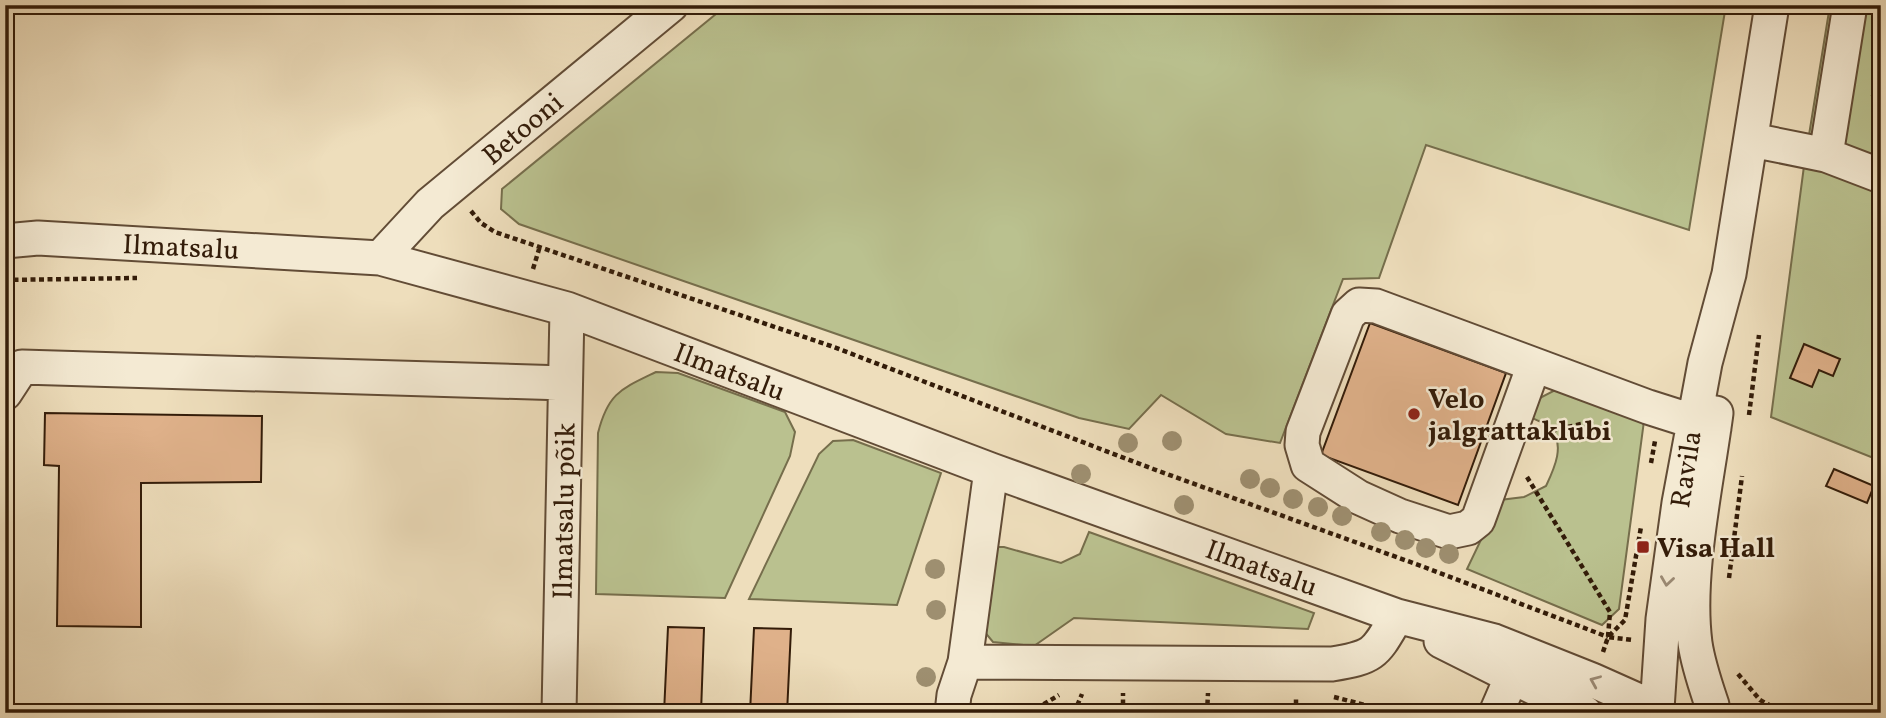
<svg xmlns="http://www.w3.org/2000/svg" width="1886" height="718" font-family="Vollkorn,serif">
  <rect width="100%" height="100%" fill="#eedebc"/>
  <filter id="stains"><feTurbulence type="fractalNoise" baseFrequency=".00286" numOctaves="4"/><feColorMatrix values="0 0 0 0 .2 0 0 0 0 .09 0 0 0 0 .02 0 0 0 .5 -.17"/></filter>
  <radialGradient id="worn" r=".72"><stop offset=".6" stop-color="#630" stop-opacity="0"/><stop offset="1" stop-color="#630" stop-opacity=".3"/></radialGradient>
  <path fill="#bac18f" stroke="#766e4c" stroke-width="2" d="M 727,5 L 1726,5 L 1689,230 L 1426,145 L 1379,278 L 1343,279 L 1280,443 L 1226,434 L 1161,395 L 1129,429 L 1079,418 L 519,224 L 501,209 L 502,189 Z
    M 1830,5 L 1881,5 L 1881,461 L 1771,417 L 1804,166 Z
    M 656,372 L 678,373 L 785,412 L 795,432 L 790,456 L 725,598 L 596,594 L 598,433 C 608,393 621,389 656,372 Z
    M 1561,387 L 1644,421 L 1619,609 L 1602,625 L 1467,569 L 1500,500 L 1524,497 L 1546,486 C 1554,469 1566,444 1550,428 C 1545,423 1536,420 1530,417 L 1534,401 Z
    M 853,440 L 941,473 L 897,605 L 749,599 L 819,454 L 833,441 Z
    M 1089,532 L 1314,613 L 1308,629 L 1074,618 L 1034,646 L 993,642 L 983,630 L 992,547 L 1004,547 L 1061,563 L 1080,554 Z"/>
  <path fill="#dfb18a" stroke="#331c09" stroke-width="2" d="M 1879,78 L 1881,79 L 1881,98 L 1872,95 Z
    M 1370,323 L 1506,373 L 1458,505 L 1321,455 Z
    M 1804,344 L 1840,359 L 1833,376 L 1819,370 L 1812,387 L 1790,378 Z
    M 45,413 L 262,416 L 261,482 L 141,483 L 141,627 L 57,626 L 59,466 L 44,465 Z
    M 1834,469 L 1874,486 L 1867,503 L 1826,486 Z
    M 668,627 L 704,628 L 701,713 L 664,713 Z
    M 754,628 L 791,629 L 787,713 L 750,713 Z"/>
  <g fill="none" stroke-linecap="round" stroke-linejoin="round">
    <g stroke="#624c36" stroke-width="37">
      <path id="minor" d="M 1752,140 L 1826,155 L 1881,176
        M 1826,155 L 1850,5
        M 5,241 L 38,238 L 380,258 L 567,309 L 991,470 L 1397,616 L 1494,641 L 1592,680 L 1657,709
        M 380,258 L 430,204 L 671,5
        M 1534,365 L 1478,520 L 1468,528 L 1449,532 L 1400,516 L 1358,497 L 1308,465 L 1302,445 L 1303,432 L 1348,315 L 1359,305 L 1376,306 L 1648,407 L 1714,428
        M 5,393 L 22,367 L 565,383
        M 1441,641 L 1585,713
        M 965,662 L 1332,664 C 1376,657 1375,653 1397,616
        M 1712,705 C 1705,684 1698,664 1695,643 C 1686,574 1707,482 1716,413
        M 1657,709 L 1663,619 L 1679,503 L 1705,363 L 1729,274 L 1772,5
        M 559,713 L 567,309
        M 952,713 L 954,695 L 965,662 L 991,470
        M 1496,713 L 1512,676"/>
    </g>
    <path stroke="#331c09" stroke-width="4.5" stroke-dasharray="5 3.5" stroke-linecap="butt" d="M 471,211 L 481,223 L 495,232 L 831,346 L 1153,469 L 1424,567 L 1608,637
      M 533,269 L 540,246
      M 5,280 L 137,278
      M 1749,415 L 1759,335
      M 1543,433 L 1593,421
      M 1651,463 L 1655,441
      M 1527,477 L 1610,612 L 1608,637
      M 1729,578 L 1742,476
      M 1609,636 L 1625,620 L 1641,527
      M 1603,652 L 1608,637 L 1633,640
      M 1738,674 L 1760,700 L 1784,713
      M 1334,697 L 1396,713
      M 1029,713 L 1059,695
      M 1074,713 L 1082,694
      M 1123,713 L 1123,693
      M 1207,713 L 1208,693
      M 1296,713 L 1296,696
      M 1877,713 L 1881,704"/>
    <use href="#minor" stroke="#f4ead3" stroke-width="33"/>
  </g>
  <g fill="#9e8f70">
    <circle cx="1172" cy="441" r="10"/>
    <circle cx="1128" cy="443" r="10"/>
    <circle cx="1081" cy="474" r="10"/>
    <circle cx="1250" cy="479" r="10"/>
    <circle cx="1270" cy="488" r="10"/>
    <circle cx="1293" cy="499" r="10"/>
    <circle cx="1184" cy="505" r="10"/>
    <circle cx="1318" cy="507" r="10"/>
    <circle cx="1342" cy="516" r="10"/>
    <circle cx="1381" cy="532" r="10"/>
    <circle cx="1405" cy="540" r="10"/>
    <circle cx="1426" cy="548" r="10"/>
    <circle cx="1449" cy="554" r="10"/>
    <circle cx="935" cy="569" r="10"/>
    <circle cx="936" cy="610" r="10"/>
    <circle cx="926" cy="677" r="10"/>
  </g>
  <defs><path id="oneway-chevron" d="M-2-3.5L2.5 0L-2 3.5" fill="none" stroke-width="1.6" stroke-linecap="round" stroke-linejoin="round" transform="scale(1.75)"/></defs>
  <g stroke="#9d8d78">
    <use href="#oneway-chevron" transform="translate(1667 581) rotate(98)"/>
    <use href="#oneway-chevron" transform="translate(1595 681) rotate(-157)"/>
  </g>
  <g fill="#8f2418" stroke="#f4ead3" stroke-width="2.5">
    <circle cx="1414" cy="414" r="7"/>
    <rect x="1636" y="540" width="14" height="14" rx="3.5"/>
  </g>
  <g text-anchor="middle" stroke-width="5" stroke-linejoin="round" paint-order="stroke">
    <g font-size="28" fill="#331c09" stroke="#f4ead3">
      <text transform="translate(522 128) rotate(-40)" y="10">Betooni</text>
      <text transform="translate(181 246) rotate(3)" y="10">Ilmatsalu</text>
      <text transform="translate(730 371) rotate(21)" y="10">Ilmatsalu</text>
      <text transform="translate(1685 469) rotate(-81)" y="10">Ravila</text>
      <text transform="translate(563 511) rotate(-89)" y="10">Ilmatsalu põik</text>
      <text transform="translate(1262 567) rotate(20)" y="10">Ilmatsalu</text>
    </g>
    <g font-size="28" font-weight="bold" fill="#331c09" stroke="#f4ead3" text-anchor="start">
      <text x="1428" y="408">Velo<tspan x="1428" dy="32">jalgrattaklubi</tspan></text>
      <text x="1657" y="557">Visa Hall</text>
    </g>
  </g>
  <rect width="1886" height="718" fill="none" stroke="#eedebc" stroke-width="28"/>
  <rect x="7" y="7" width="1872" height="704" fill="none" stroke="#331c09" stroke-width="3.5"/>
  <rect x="14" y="14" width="1858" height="690" fill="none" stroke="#331c09" stroke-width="2"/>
  <rect width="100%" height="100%" filter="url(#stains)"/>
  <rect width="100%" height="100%" fill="url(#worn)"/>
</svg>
